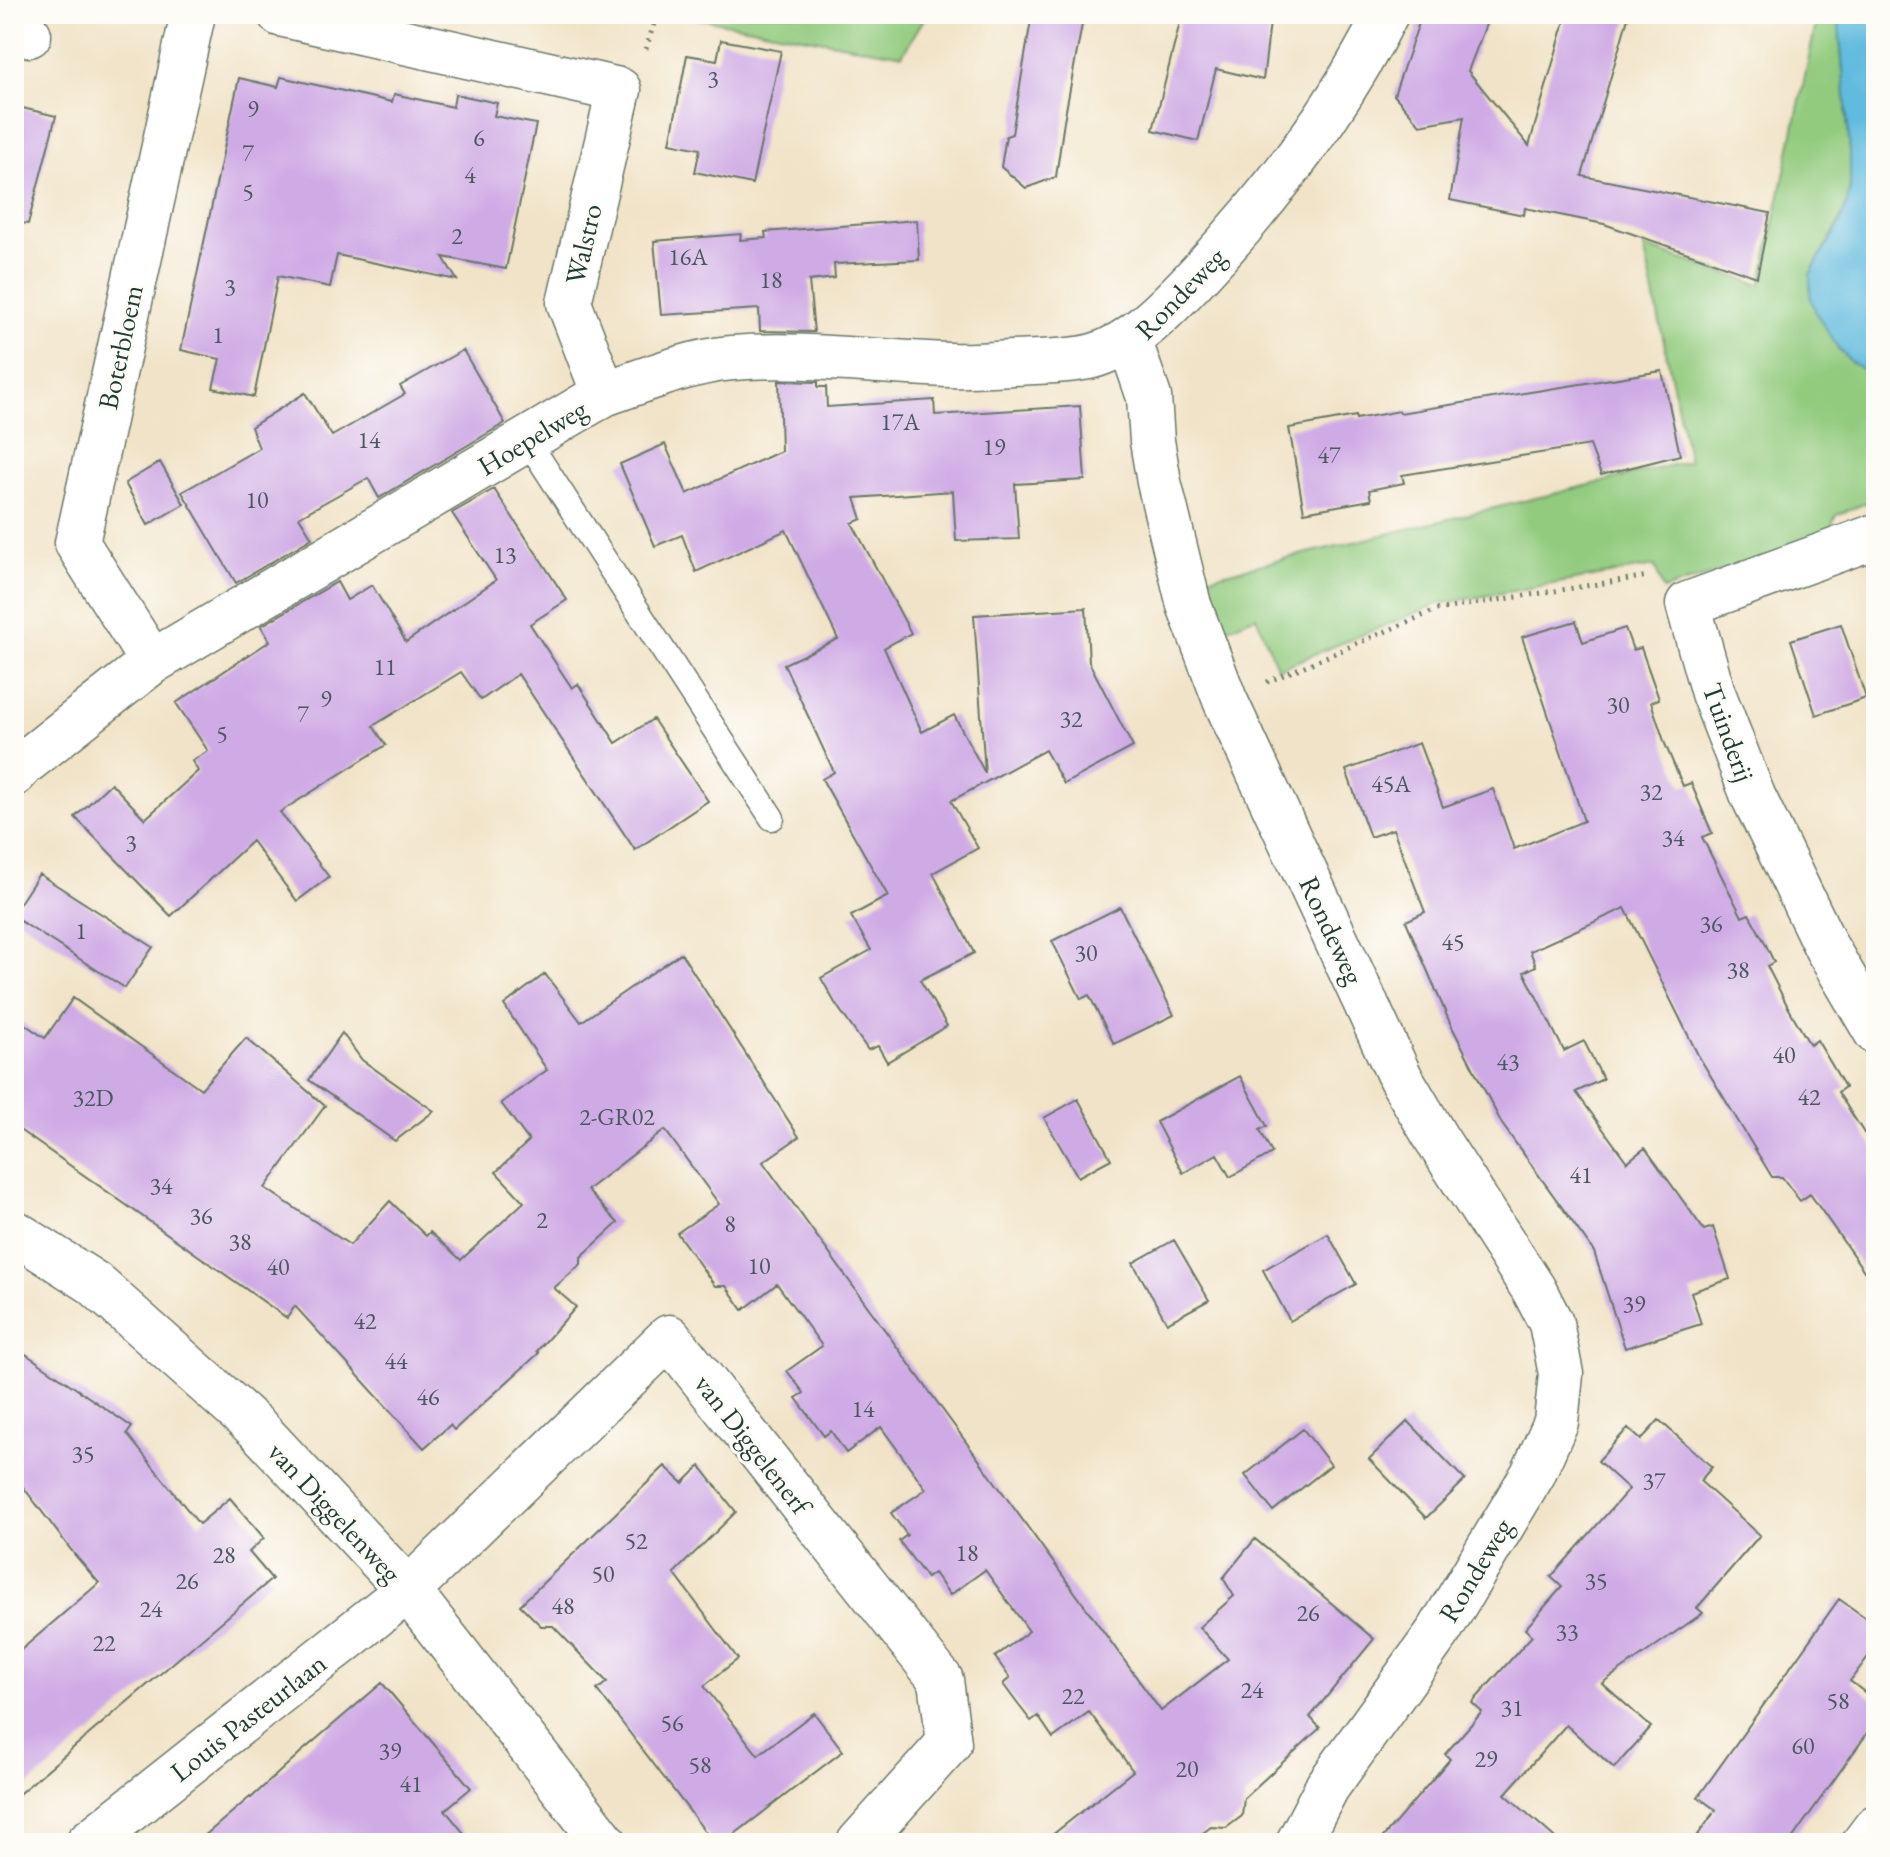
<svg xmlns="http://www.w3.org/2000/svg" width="1890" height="1857" font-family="'EB Garamond',serif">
  <rect width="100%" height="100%" fill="#fdfcf7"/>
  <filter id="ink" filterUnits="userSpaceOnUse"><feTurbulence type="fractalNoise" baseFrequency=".0125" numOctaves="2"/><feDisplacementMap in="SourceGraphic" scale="16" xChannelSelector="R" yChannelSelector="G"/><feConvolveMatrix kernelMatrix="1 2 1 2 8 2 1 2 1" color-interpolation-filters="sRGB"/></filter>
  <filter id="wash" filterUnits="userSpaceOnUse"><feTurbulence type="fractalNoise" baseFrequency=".006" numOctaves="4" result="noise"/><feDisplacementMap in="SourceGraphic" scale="32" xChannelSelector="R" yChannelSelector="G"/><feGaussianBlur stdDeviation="1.8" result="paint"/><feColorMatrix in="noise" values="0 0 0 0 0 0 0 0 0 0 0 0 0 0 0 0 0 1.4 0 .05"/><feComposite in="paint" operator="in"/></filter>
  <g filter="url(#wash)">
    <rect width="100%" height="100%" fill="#f1e3c7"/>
    <path fill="#92cb7e" stroke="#588459" stroke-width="2" d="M 674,14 L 927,14 L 902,55 Z
      M 1818,14 L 1838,14 L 1850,152 L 1850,188 L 1846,206 L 1838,225 L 1810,274 L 1838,348 L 1850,361 L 1876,378 L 1876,499 L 1836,515 L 1827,538 L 1663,590 L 1655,566 L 1438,604 L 1278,669 L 1256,616 L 1221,631 L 1201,579 L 1689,461 L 1644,247 L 1761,285 Z"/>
    <path fill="#60bbde" stroke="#407c89" stroke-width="2" d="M 1838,14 L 1876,14 L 1876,378 L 1850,361 L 1838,348 L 1816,313 L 1810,295 L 1810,274 L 1839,225 L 1846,206 L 1850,188 L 1850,152 Z"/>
    <g id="blocks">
      <path fill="#cfabe5" d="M 1032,14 L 1084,14 L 1064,121 L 1056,177 L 1026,188 L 1001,167 L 1006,136 L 1012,134 Z
        M 1182,14 L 1271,14 L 1263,80 L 1216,69 L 1198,141 L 1153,130 Z
        M 1422,14 L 1490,14 L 1468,71 L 1529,146 L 1567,14 L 1629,14 L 1582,176 L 1770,213 L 1757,277 L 1604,224 L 1525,208 L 1524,215 L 1450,200 L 1464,117 L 1420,125 L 1394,95 Z
        M 721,40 L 781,51 L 752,184 L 695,172 L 700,149 L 670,143 L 687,55 L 717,60 Z
        M 281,77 L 392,102 L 394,94 L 453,107 L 455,94 L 497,103 L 494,116 L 536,124 L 506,269 L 443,257 L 457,280 L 337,255 L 330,287 L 278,276 L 254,397 L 213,388 L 220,359 L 181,350 L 239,78 L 278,87 Z
        M 14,106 L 56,116 L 28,224 L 14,222 Z
        M 917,220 L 919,260 L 834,264 L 835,278 L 809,281 L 814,332 L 760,331 L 759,309 L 661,315 L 654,241 L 741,234 L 740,240 L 766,238 L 765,232 Z
        M 463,350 L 505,423 L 379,498 L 368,478 L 299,517 L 312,538 L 236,583 L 182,492 L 259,448 L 251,427 L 305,393 L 332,436 L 405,394 L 400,386 Z
        M 1662,371 L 1680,455 L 1601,475 L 1590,445 L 1402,475 L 1404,483 L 1369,490 L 1371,500 L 1304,512 L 1289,428 L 1356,416 L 1356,419 L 1399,411 L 1400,413 Z
        M 779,381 L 818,382 L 818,387 L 826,387 L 827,407 L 934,400 L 935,415 L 1080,406 L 1085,480 L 1015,484 L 1019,539 L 956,541 L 953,491 L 855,498 L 862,519 L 852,523 L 911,633 L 884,648 L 922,732 L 954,715 L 985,773 L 974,615 L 1086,608 L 1089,662 L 1133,747 L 1064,784 L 1045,750 L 951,801 L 978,848 L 933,873 L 974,953 L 920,980 L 947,1026 L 887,1062 L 878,1046 L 868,1050 L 835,1003 L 821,978 L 871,950 L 851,916 L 888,896 L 822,779 L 834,772 L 784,664 L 838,639 L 786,530 L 696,572 L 682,535 L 655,546 L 620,464 L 665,444 L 687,494 L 781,451 Z
        M 160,462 L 184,504 L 148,525 L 125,483 Z
        M 494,489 L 567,600 L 530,624 L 572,688 L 578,684 L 616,743 L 653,719 L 708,801 L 635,850 L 518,674 L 481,700 L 461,672 L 373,726 L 386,745 L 280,812 L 329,877 L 297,901 L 252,841 L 171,916 L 75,817 L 111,783 L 145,819 L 198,771 L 192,761 L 208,751 L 176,703 L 270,641 L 261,626 L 337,582 L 347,600 L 372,585 L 406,642 L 496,580 L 452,513 Z
        M 1576,621 L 1583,642 L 1625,628 L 1633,650 L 1641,648 L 1659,699 L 1651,702 L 1665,744 L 1683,786 L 1691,783 L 1712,833 L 1702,837 L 1742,917 L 1749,914 L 1764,941 L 1774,962 L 1767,966 L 1788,1007 L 1810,1045 L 1817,1040 L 1845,1087 L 1838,1092 L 1876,1152 L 1876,1288 L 1810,1194 L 1800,1201 L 1782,1177 L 1772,1177 L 1698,1055 L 1625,908 L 1530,951 L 1536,966 L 1524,972 L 1564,1051 L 1584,1041 L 1603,1079 L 1576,1092 L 1627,1162 L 1645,1148 L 1704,1230 L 1713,1227 L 1730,1279 L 1691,1292 L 1701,1324 L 1625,1348 L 1594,1252 L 1502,1124 L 1450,1023 L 1406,921 L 1425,912 L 1393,829 L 1370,837 L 1346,770 L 1419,743 L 1443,807 L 1493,789 L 1514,849 L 1584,821 L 1522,637 Z
        M 1841,624 L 1866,698 L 1816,715 L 1791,640 Z
        M 39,874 L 153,947 L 125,988 L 14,917 L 14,912 Z
        M 1120,907 L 1174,1015 L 1114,1044 L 1089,995 L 1081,999 L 1052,941 Z
        M 681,953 L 799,1137 L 763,1162 L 1161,1711 L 1228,1659 L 1199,1627 L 1234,1596 L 1223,1578 L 1255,1539 L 1374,1639 L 1310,1717 L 1320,1728 L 1244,1798 L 1242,1816 L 1226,1828 L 1211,1827 L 1189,1843 L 1042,1843 L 1133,1771 L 1089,1712 L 1053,1738 L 1038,1716 L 1031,1721 L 1017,1703 L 1003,1684 L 1010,1678 L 995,1657 L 1029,1631 L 985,1570 L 950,1595 L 934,1573 L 927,1578 L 899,1541 L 907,1535 L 891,1513 L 926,1489 L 881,1427 L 846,1453 L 831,1431 L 824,1436 L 796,1398 L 804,1393 L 787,1371 L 822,1346 L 777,1284 L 743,1310 L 726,1286 L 715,1286 L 677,1233 L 719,1204 L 665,1130 L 587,1190 L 618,1223 L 581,1257 L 581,1264 L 554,1288 L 576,1307 L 537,1351 L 539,1353 L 454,1430 L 450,1425 L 424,1448 L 295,1306 L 287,1318 L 14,1126 L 14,1017 L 45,1038 L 73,998 L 201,1089 L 246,1038 L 325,1106 L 265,1188 L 350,1245 L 390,1201 L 426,1236 L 430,1232 L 461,1260 L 524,1202 L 496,1172 L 529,1141 L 501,1103 L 547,1070 L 504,1005 L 545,974 L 581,1022 Z
        M 342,1033 L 362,1060 L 434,1111 L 395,1141 L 309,1080 Z
        M 1240,1076 L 1267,1126 L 1260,1130 L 1272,1153 L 1230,1177 L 1217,1154 L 1183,1173 L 1156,1122 Z
        M 1078,1099 L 1111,1159 L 1078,1177 L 1044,1118 Z
        M 1328,1234 L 1356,1284 L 1290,1321 L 1263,1270 Z
        M 1174,1240 L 1209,1300 L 1167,1323 L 1133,1263 Z
        M 14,1346 L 132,1427 L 127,1434 L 199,1524 L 230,1498 L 264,1538 L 249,1552 L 272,1579 L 14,1798 L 14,1656 L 99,1583 L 75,1555 L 14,1475 Z
        M 1659,1420 L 1712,1467 L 1700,1481 L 1760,1535 L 1697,1608 L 1703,1613 L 1602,1683 L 1651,1727 L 1614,1768 L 1566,1725 L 1505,1794 L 1561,1843 L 1378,1843 L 1450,1759 L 1445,1754 L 1482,1712 L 1472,1703 L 1532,1636 L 1525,1629 L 1562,1587 L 1551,1577 L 1629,1489 L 1598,1461 L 1628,1428 L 1641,1440 Z
        M 1408,1421 L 1465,1480 L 1426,1518 L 1369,1459 Z
        M 1303,1429 L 1331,1465 L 1273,1511 L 1245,1475 Z
        M 665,1466 L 683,1483 L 700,1466 L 736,1512 L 674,1573 L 738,1659 L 704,1686 L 758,1755 L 814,1713 L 843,1751 L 723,1843 L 714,1843 L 597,1690 L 607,1682 L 553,1626 L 541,1626 L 520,1605 Z
        M 1839,1599 L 1876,1625 L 1876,1646 L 1850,1681 L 1876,1701 L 1876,1721 L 1789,1843 L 1692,1843 L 1716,1810 L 1698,1797 Z
        M 382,1683 L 471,1788 L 445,1810 L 472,1843 L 196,1843 L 250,1797 L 251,1798 L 300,1753 Z"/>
    </g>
  </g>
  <g filter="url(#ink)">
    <use href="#blocks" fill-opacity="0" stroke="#687767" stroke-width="2"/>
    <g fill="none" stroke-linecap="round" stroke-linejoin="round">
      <g stroke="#687767" stroke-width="27">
        <path id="lane" d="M 527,440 L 772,818"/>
      </g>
      <g stroke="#687767" stroke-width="47">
        <path id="street" d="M 280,14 L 619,90 L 569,303 L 604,394
          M 14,32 L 29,35
          M 1129,339 L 1149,397 L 1152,441 L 1159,482 L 1189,605 L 1225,700 L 1400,1077 L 1436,1138 L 1534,1290 L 1551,1323 L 1561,1374 L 1556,1422 L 1533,1474 L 1439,1631 L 1327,1787 L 1298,1843
          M 1876,536 L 1688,604 L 1713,693 L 1753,796 L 1826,947 L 1876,1032
          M 152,662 L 77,543 L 193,14
          M 14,774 L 23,764 L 152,662 L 604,394 C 645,380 688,362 732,358 C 805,352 878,363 950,365 C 970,366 991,364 1011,363 C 1037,362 1064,362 1089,357 C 1130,348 1172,303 1199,274 C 1272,196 1338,110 1386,14
          M 14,1232 L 94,1283 L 257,1428 L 408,1590 L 605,1843
          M 88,1843 L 408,1590 L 669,1337 L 941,1680 L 949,1743 L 859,1843
          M 1864,1843 L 1876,1827"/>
      </g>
      <path stroke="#687767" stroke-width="5" stroke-dasharray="2 6" stroke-linecap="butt" d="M 646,49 L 657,14
        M 1267,682 L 1436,610 L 1648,576"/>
      <use href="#lane" stroke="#fff" stroke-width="24"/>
      <use href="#street" stroke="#fff" stroke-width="44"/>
    </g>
  </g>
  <g text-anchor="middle" stroke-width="6" stroke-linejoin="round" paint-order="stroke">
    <g font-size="24" fill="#4b5860">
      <text x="713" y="87">3</text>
      <text x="253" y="117">9</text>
      <text x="479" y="146">6</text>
      <text x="248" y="161">7</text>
      <text x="470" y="183">4</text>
      <text x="248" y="200">5</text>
      <text x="457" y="244">2</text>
      <text x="688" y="265">16A</text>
      <text x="771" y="288">18</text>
      <text x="230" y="295">3</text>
      <text x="218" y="343">1</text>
      <text x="900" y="430">17A</text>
      <text x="369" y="448">14</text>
      <text x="994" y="455">19</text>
      <text x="1329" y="463">47</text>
      <text x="257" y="508">10</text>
      <text x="505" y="563">13</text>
      <text x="385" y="675">11</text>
      <text x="326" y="707">9</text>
      <text x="1618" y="713">30</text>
      <text x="303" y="722">7</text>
      <text x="1071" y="727">32</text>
      <text x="222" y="742">5</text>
      <text x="1391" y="792">45A</text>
      <text x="1651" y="800">32</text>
      <text x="1673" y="846">34</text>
      <text x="131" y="851">3</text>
      <text x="1711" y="932">36</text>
      <text x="81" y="939">1</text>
      <text x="1453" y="950">45</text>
      <text x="1086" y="961">30</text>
      <text x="1738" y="978">38</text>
      <text x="1784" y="1063">40</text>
      <text x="1508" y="1070">43</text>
      <text x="1809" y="1105">42</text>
      <text x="93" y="1106">32D</text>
      <text x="617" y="1125">2-GR02</text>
      <text x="1581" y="1183">41</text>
      <text x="161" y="1194">34</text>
      <text x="201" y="1224">36</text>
      <text x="542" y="1228">2</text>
      <text x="730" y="1232">8</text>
      <text x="240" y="1250">38</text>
      <text x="759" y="1274">10</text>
      <text x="278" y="1275">40</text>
      <text x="1634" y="1312">39</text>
      <text x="365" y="1329">42</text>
      <text x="396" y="1369">44</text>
      <text x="428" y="1405">46</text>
      <text x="863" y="1417">14</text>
      <text x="83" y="1462">35</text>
      <text x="1654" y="1489">37</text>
      <text x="636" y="1549">52</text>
      <text x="967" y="1561">18</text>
      <text x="224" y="1563">28</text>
      <text x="603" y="1582">50</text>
      <text x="187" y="1589">26</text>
      <text x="1596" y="1589">35</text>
      <text x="563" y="1614">48</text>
      <text x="151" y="1617">24</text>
      <text x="1308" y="1621">26</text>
      <text x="1567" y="1640">33</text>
      <text x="104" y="1651">22</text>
      <text x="1252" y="1698">24</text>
      <text x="1073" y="1704">22</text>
      <text x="1838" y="1709">58</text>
      <text x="1512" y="1716">31</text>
      <text x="672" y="1731">56</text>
      <text x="1803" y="1754">60</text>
      <text x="390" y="1759">39</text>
      <text x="1486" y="1767">29</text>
      <text x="700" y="1773">58</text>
      <text x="1187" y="1777">20</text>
      <text x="411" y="1792">41</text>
    </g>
    <g font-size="28" fill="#1f3d34" stroke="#fdfcf7">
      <text transform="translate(583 244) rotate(-77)" y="10">Walstro</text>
      <text transform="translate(1180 293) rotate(-46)" y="10">Rondeweg</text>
      <text transform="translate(120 347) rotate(-78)" y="10">Boterbloem</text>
      <text transform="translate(532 437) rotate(-31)" y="10">Hoepelweg</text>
      <text transform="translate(1729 732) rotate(70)" y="10">Tuinderij</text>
      <text transform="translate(1332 930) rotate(65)" y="10">Rondeweg</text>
      <text transform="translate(753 1444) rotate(52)" y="10">van Diggelenerf</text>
      <text transform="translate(335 1512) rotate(47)" y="10">van Diggelenweg</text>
      <text transform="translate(1475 1570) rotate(-59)" y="10">Rondeweg</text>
      <text transform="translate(248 1717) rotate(-38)" y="10">Louis Pasteurlaan</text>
    </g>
  </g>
  <rect width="1890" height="1857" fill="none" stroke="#fdfcf7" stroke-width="48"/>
</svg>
